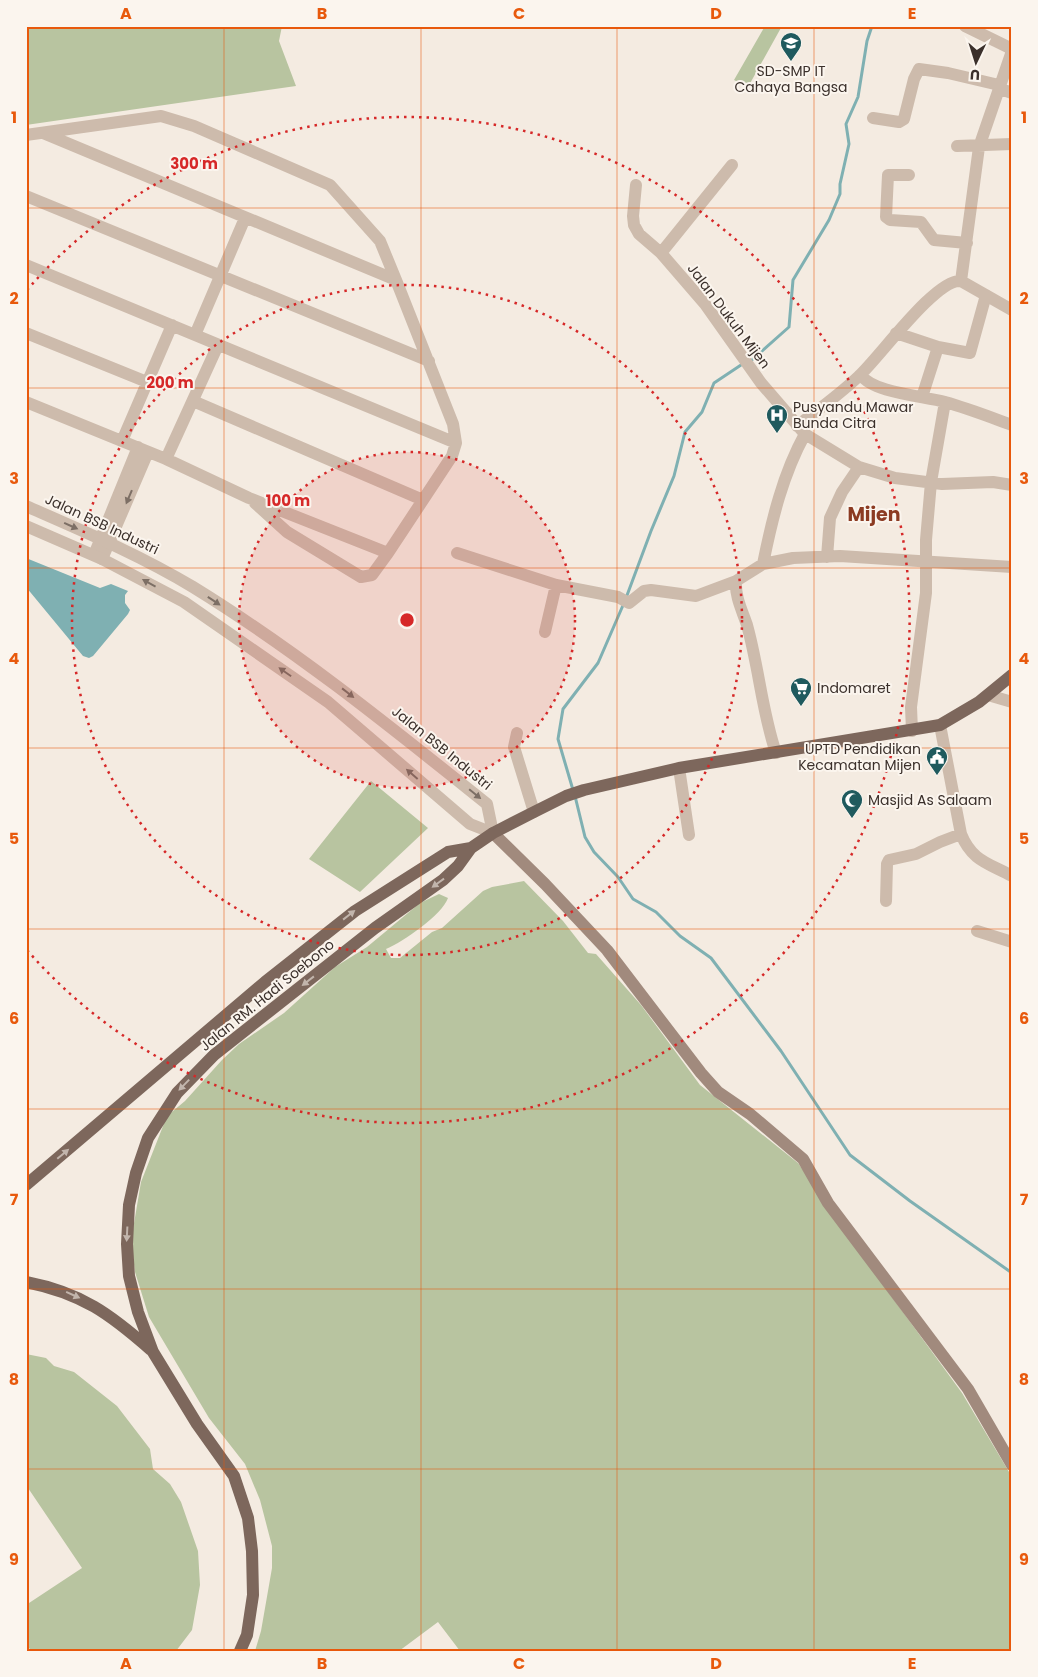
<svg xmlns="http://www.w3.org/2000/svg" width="1038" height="1677" font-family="Poppins,sans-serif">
  <rect width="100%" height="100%" fill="#f4ebe1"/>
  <path fill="#b8c4a0" d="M 26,26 L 282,26 L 279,41 L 296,86 L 26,125 Z
    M 765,26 L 782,26 L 748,87 L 734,80 Z
    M 371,781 L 428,828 L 360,892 L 309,859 Z
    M 524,881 L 563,921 L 588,953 L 596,954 L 641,1005 L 700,1085 L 798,1163 L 862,1256 L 962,1393 L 1012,1477 L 1012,1651 L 460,1651 L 438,1622 L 399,1651 L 255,1651 L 261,1631 L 272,1568 L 272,1546 L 260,1500 L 245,1464 L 209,1418 L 149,1317 L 135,1272 L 131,1241 L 141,1182 L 167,1116 L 185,1101 L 222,1060 L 239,1044 L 284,1013 L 335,967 L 367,947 L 420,903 L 439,894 L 448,898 C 442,915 403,942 386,949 L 391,958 L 400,958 L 432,932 L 442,928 L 483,891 L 492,887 Z
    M 26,1354 L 46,1358 L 54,1366 L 74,1372 L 117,1406 L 150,1449 L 153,1469 L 170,1484 L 181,1502 L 198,1551 L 200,1585 L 192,1630 L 176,1651 L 31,1651 L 26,1643 L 26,1605 L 82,1568 L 26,1485 Z"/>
  <path fill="#7fb0b2" d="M 26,558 L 100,588 L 111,584 L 128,591 L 125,595 L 125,603 L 130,610 L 128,614 L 93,656 L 89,658 L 83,656 L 26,587 Z"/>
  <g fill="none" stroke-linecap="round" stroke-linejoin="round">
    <path stroke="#7fb0b2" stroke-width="3" d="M 752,360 L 789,327 L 793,280 L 829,220 L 840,194 L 840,184 L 849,144 L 846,124 L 858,97 L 867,41 L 872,26
      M 626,598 L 651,531 L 674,476 L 685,432 L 702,412 L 714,383 L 741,365
      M 573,790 L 558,739 L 563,709 L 598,663 L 624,603
      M 575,796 L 585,837 L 594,852 L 618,877 L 633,899 L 656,912 L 680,936 L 711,958 L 781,1051 L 850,1155 L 910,1201 L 1012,1273"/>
    <path stroke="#cdbbac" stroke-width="12" d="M 965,26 L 1012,49
      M 998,88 L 1012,93
      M 873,118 L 899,122 L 904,119 L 914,79 L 919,69 L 948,73 L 999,85
      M 26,135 L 161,116 L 194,126 L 330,185 L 380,241 L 396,280
      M 957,146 L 1012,144
      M 909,175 L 888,175 L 886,217 L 890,220 L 921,222 L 934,240 L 967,243
      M 636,185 L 633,216 L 634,225 L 639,234 L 661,253 L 705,304 L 761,383 L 805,434 L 859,467 L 895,478 L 942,484 L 993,482 L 1012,485
      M 26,196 L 429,361
      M 661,253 L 732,165
      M 26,265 L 456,443
      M 961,281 L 979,147 L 1012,51
      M 961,281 L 1012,310
      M 26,333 L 147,382
      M 896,333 L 938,347
      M 195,335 L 245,218
      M 861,375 C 873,393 924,396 945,402 C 967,408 990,417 1012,425
      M 922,397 L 938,347 L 970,353 L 986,295
      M 193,401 L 423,500
      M 26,402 L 166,459 L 249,498 L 388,553 L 452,456 L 456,443 L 453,424 L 396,280 L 43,133
      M 797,426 C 818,410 840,394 859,376 C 879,358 936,278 961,281
      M 122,441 L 172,325
      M 166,459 L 218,345
      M 255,503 L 287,532 L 361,577 L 372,575 L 388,553
      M 457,553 L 556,585 L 618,597 L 629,603 L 644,591 L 651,590 L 696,596 L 736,581 L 763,564 L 793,558 L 840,556 L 1012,567
      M 94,555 L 138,447
      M 827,557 L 830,518 L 842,492 L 859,467
      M 102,559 L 148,452
      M 763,564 C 772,519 783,474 805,434
      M 736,581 C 735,597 742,610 747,625 C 759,668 762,712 776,753
      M 545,632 L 556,585
      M 988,695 L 1012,702
      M 940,725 L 961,834 C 972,861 988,863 1012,876
      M 912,731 L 911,707 L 926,593 L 926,540 L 931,482 L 945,402
      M 517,733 L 514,747 L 534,812
      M 679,768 L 689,835
      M 886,901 L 887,864 L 889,860 L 916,854 L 940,842 L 961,834
      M 977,931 L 1012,942"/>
    <path stroke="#cdbbac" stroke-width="12" d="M 26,506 C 83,531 140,555 193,587 C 297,651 392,728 487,804 L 493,833
      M 26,526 L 102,559 L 184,602 L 328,702 L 470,824 L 493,833"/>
    <path stroke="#a18a7d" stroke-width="12" d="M 493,833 L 545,884 L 607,950 L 701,1073 L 718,1092 L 750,1114 L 803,1159 L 828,1203 L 968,1389 L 1012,1465"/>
    <path stroke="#7d675c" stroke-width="12" d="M 26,1185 L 265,982 L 355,911 L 448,852 L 471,848
      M 26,1282 C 82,1293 110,1314 151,1350
      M 240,1651 L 247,1635 L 253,1595 L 252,1551 L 248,1518 L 234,1476 L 197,1424 L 153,1352 L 138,1312 L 129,1276 L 127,1244 L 129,1205 L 136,1173 L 148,1138 L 177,1093 L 214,1055 L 375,928 L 443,880 L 458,866 L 471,848 L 493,833 L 534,812 L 566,796 L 584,790 L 679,768 L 940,725 L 979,702 L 1012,675"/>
  </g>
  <defs><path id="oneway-solid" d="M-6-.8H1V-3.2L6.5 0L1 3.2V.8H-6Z" transform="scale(1.25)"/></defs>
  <g fill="#7d6f65">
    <use href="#oneway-solid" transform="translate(129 497) rotate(113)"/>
    <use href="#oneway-solid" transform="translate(71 526) rotate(24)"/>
    <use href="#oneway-solid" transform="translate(149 583) rotate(-151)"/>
    <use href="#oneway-solid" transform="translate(214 601) rotate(34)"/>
    <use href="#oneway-solid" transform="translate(285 672) rotate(-145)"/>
    <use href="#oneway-solid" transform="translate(348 693) rotate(38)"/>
    <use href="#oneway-solid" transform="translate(412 774) rotate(-139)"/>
    <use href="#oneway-solid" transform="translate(475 794) rotate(39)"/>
  </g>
  <g fill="#c2b5ac">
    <use href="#oneway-solid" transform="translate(438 883) rotate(144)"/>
    <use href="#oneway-solid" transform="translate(349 915) rotate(-38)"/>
    <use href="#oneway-solid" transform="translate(308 981) rotate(142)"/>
    <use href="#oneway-solid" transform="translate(184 1085) rotate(134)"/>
    <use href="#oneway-solid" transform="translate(63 1154) rotate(-40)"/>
    <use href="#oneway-solid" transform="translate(127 1234) rotate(93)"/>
    <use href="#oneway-solid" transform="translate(73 1295) rotate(24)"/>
  </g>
  <path fill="none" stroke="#e8590c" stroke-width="1" stroke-opacity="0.55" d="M 224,26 L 224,1651M 421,26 L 421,1651M 617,26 L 617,1651M 814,26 L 814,1651M 26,208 L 1012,208M 26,388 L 1012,388M 26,568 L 1012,568M 26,748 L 1012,748M 26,929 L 1012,929M 26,1109 L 1012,1109M 26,1289 L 1012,1289M 26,1469 L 1012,1469"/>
  <circle cx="407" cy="620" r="168" fill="#d62828" fill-opacity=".12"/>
  <g fill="none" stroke="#d62828" stroke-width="2.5" stroke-dasharray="2.5 5">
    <circle cx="407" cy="620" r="168"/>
    <circle cx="407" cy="620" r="335"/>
    <path d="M27 290A503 503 0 1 1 27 950"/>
  </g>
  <defs>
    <g id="school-pin" transform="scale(1.125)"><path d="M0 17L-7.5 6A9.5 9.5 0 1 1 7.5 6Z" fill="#1f5a5e" stroke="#fbf5ee"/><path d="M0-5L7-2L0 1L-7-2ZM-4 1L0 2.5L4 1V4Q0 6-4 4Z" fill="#fff"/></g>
    <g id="hospital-pin" transform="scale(1.125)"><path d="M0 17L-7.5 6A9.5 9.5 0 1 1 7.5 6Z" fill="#1f5a5e" stroke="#fbf5ee"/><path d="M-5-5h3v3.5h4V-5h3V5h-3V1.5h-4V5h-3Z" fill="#fff"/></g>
    <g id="supermarket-pin" transform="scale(1.125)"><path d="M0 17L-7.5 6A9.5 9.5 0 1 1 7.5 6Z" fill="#1f5a5e" stroke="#fbf5ee"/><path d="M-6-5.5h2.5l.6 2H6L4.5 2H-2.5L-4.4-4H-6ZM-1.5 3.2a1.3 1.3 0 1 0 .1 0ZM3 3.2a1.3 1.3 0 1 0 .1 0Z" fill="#fff"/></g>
    <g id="civic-pin" transform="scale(1.125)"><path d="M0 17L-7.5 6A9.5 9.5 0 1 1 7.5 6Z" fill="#1f5a5e" stroke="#fbf5ee"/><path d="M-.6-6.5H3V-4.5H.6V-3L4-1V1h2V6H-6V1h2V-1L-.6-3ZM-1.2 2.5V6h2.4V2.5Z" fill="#fff"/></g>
    <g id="mosque-pin" transform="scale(1.125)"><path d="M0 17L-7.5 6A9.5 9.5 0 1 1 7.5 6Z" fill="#1f5a5e" stroke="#fbf5ee"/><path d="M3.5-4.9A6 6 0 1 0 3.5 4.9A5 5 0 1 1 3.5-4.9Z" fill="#fff"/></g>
  </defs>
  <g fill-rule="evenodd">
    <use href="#school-pin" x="791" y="43"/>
    <use href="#hospital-pin" x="777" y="415"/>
    <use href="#supermarket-pin" x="801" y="688"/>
    <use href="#civic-pin" x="937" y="757"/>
    <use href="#mosque-pin" x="852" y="800"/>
  </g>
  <g text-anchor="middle" stroke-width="4" stroke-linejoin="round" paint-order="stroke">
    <g font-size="14" fill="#3b302b" stroke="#fbf5ee" text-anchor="start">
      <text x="791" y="76" text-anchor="middle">SD-SMP IT<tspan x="791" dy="16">Cahaya Bangsa</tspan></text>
      <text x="793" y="412">Pusyandu Mawar<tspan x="793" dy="16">Bunda Citra</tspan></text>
      <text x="817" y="693">Indomaret</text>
      <text x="921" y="754" text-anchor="end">UPTD Pendidikan<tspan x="921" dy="16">Kecamatan Mijen</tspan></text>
      <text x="868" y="805">Masjid As Salaam</text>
    </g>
    <g font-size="14" fill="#3b302b" stroke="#fbf5ee">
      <text transform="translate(729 316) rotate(53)" y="5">Jalan Dukuh Mijen</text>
      <text transform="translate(102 524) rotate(25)" y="5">Jalan BSB Industri</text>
      <text transform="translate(442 748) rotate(39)" y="5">Jalan BSB Industri</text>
      <text transform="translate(267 995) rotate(-39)" y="5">Jalan RM. Hadi Soebono</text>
    </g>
    <g font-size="19" font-weight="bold" fill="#8c3b22" stroke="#fbf5ee">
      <text x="874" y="521">Mijen</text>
    </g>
  </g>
  <circle cx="407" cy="620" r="8" fill="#d62828" stroke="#fbf5ee" stroke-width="2.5"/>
  <g font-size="15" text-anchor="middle" font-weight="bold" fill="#d62828" stroke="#fbf5ee" stroke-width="4" stroke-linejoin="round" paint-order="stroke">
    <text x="194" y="169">300 m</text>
    <text x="170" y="388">200 m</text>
    <text x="288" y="506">100 m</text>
  </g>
  <rect width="1038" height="1677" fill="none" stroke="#fbf5ee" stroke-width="55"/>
  <g transform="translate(976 62) rotate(184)" stroke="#fbf5ee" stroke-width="4" paint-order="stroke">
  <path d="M0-4L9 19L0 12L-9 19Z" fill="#3b302b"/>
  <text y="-8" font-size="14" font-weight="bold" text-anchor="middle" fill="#3b302b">U</text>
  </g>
  <rect x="28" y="28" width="982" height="1622" fill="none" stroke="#e8590c" stroke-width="2"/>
  <g font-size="16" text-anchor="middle" font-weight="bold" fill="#e8590c">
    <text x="126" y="19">A</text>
    <text x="322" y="19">B</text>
    <text x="519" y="19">C</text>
    <text x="716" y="19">D</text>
    <text x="912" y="19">E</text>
    <text x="14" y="123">1</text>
    <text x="1024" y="123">1</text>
    <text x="14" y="304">2</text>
    <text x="1024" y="304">2</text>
    <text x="14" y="484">3</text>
    <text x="1024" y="484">3</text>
    <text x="14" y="664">4</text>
    <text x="1024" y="664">4</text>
    <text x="14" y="844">5</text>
    <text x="1024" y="844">5</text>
    <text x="14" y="1024">6</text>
    <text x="1024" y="1024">6</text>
    <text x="14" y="1205">7</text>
    <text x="1024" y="1205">7</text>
    <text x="14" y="1385">8</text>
    <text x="1024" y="1385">8</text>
    <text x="14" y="1565">9</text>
    <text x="1024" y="1565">9</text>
    <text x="126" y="1669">A</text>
    <text x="322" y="1669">B</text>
    <text x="519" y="1669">C</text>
    <text x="716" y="1669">D</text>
    <text x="912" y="1669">E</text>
  </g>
</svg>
